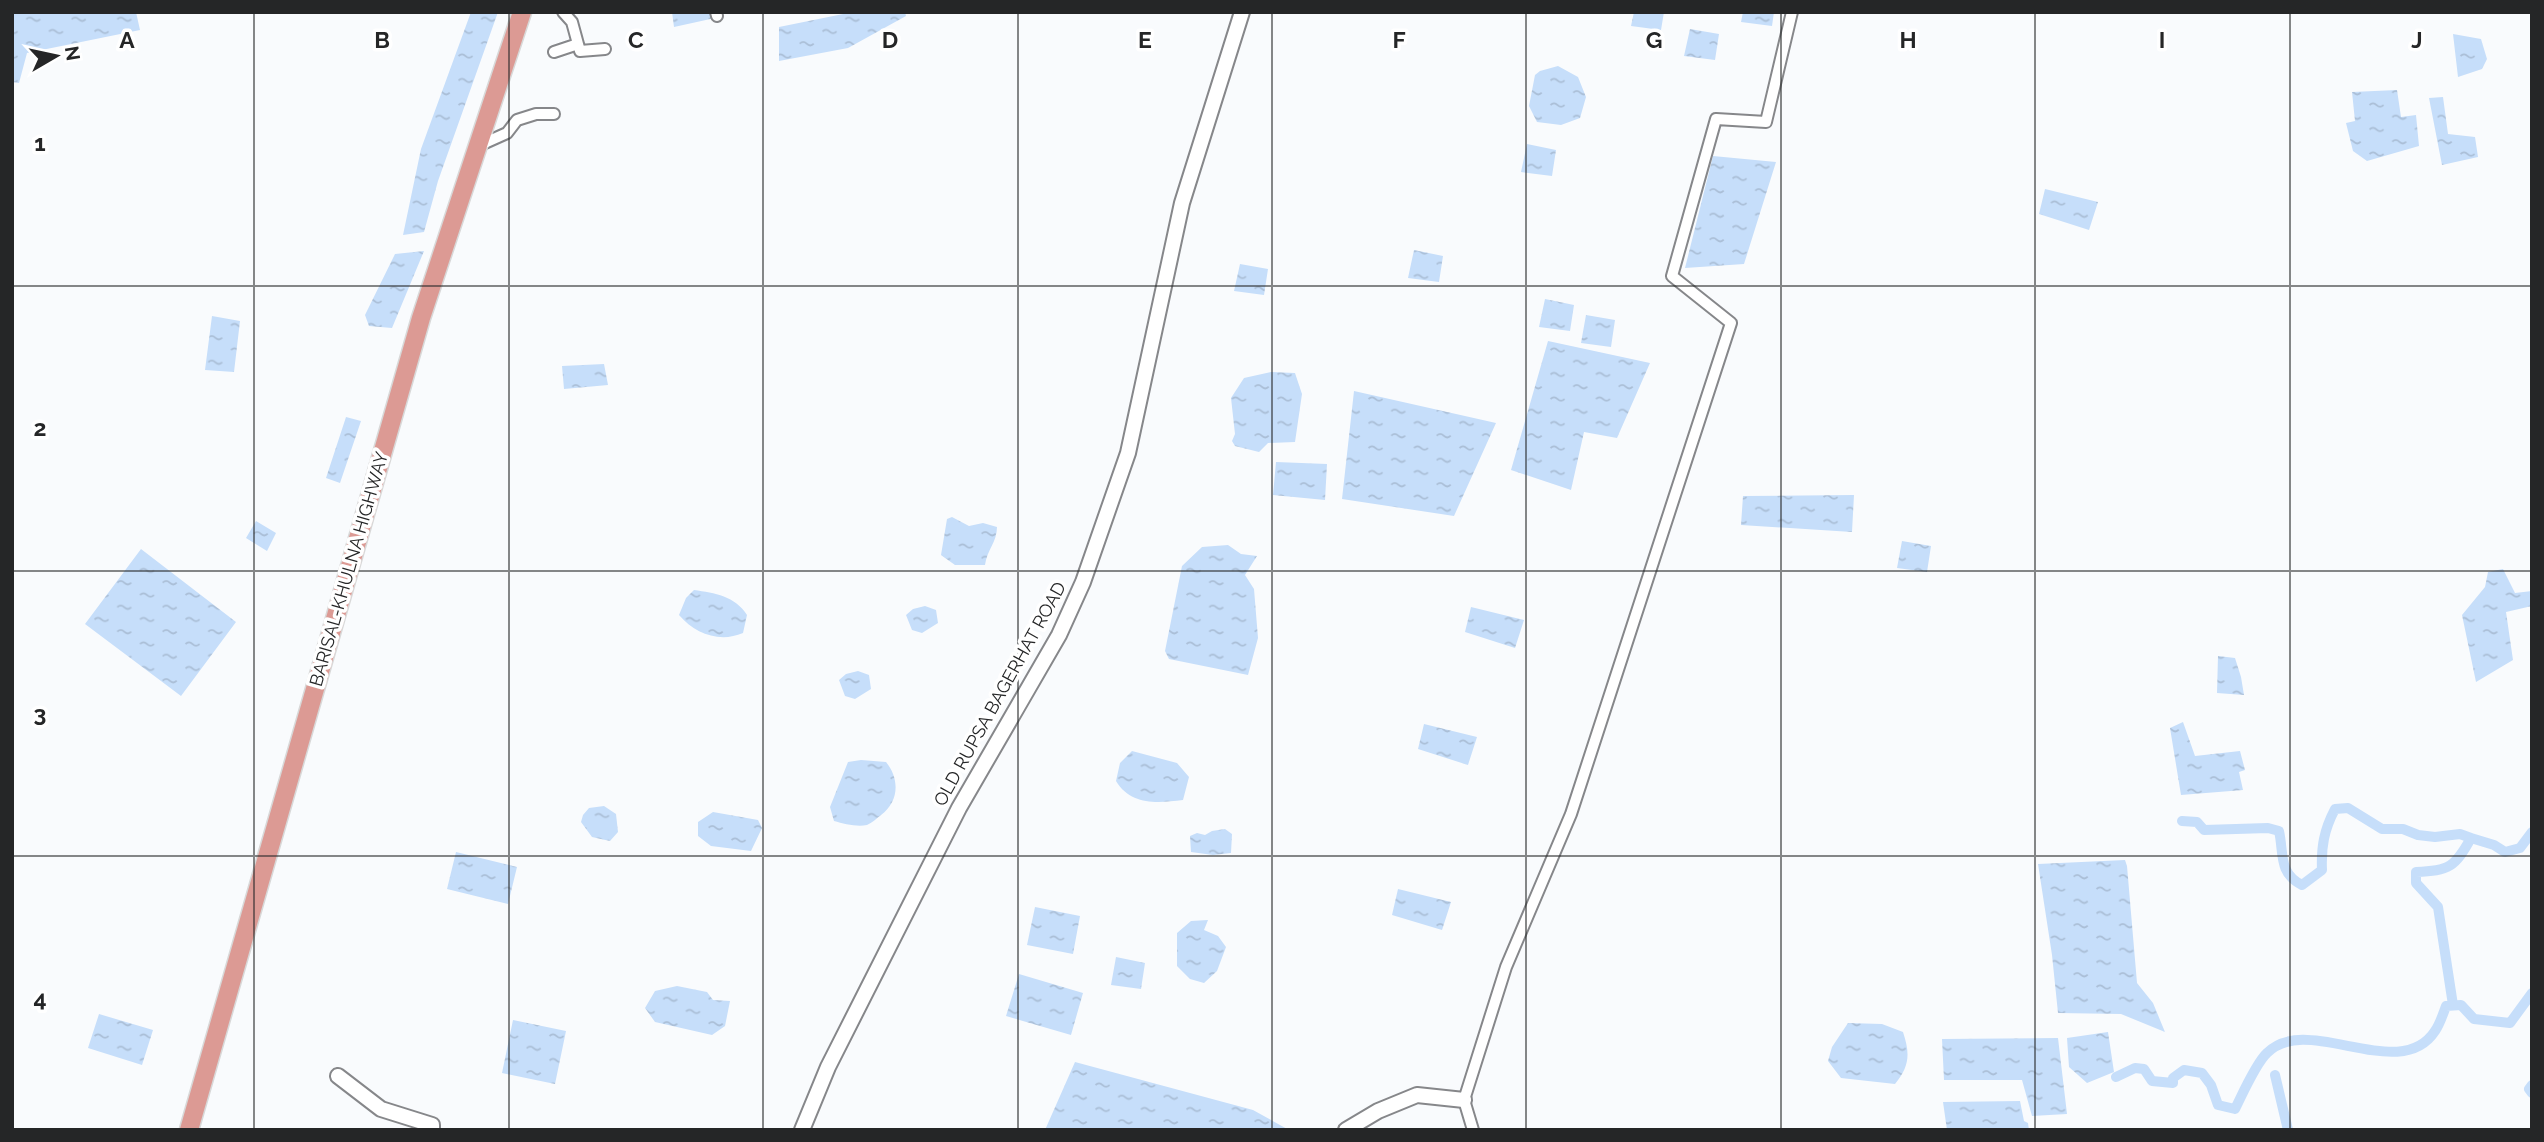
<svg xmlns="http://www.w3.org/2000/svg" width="2544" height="1142" font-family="Raleway,sans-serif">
  <defs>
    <pattern id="water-ripples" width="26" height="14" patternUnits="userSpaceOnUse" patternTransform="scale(1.75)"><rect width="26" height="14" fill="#c6defa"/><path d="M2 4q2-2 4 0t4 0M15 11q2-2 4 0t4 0" fill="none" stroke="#aabed6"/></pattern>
  </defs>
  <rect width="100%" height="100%" fill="#f9fbfd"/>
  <path fill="url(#water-ripples)" d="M 12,12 L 136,12 L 140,30 L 27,53 L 19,83 L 12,82 Z
    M 471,12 L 498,12 L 438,181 L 424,232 L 403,235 L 421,149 Z
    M 672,12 L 713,12 L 715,18 L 674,27 Z
    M 853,12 L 905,12 L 906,16 L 848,48 L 779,61 L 779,27 Z
    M 1634,12 L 1664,12 L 1661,30 L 1631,26 Z
    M 1743,12 L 1774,12 L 1772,26 L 1741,22 Z
    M 1690,29 L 1719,34 L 1715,60 L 1684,56 Z
    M 2453,34 L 2481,39 L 2487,59 L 2482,69 L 2458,77 Z
    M 1558,66 L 1578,77 L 1586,97 L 1580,118 L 1561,125 L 1537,122 L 1529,106 L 1535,75 L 1540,71 Z
    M 2397,90 L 2401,117 L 2416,115 L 2419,146 L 2367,161 L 2353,151 L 2346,123 L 2355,121 L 2352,92 Z
    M 2443,97 L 2448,134 L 2475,137 L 2478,157 L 2442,165 L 2429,98 Z
    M 1527,144 L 1556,150 L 1552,176 L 1521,172 Z
    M 1713,156 L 1776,162 L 1744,264 L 1685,268 Z
    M 2045,189 L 2098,202 L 2089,230 L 2039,214 Z
    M 1414,250 L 1443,256 L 1439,282 L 1408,278 Z
    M 424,251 L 392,328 L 369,326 L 365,315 L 395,254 Z
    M 1240,264 L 1268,269 L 1264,295 L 1234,291 Z
    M 1545,299 L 1574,305 L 1570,331 L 1539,327 Z
    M 1586,315 L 1615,320 L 1611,347 L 1581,343 Z
    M 212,316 L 240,321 L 234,372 L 205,370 Z
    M 1548,341 L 1650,363 L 1617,438 L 1584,432 L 1571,490 L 1511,470 Z
    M 604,364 L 608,385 L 564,389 L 562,366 Z
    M 1271,372 L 1295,373 L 1302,394 L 1295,442 L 1268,443 L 1259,452 L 1235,446 L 1232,441 L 1235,434 L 1231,398 L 1244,378 Z
    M 1354,391 L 1496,423 L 1454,516 L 1342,499 Z
    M 346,417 L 361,421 L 340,483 L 326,478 Z
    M 1276,462 L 1327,464 L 1325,500 L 1273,495 Z
    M 1854,495 L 1852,532 L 1741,525 L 1743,496 Z
    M 952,517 L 969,526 L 983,523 L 997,527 C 997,542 987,550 985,565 L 955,565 L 941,555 L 947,519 Z
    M 256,521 L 276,533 L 267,551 L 246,538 Z
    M 1902,541 L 1931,546 L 1927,572 L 1897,568 Z
    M 1228,545 L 1241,554 L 1257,556 L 1245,575 L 1254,589 L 1258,638 L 1248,675 L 1169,659 L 1165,651 L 1182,566 L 1202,547 Z
    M 141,549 L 236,622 L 181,696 L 85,624 Z
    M 2503,569 L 2515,593 L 2532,591 L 2532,606 L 2506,612 L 2513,660 L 2476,682 L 2462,615 L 2485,587 L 2488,572 Z
    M 694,590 C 715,593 735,596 747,615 L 743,633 C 720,643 695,634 679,615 L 686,598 Z
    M 925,606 L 936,610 L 938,623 L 922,633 L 912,630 L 906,615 L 913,609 Z
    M 1471,607 L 1524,620 L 1515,648 L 1465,632 Z
    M 2218,656 L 2235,658 L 2241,677 L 2244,695 L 2217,693 Z
    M 858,671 L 869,675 L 871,689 L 855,699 L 845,696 L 839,680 L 846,674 Z
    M 2183,722 L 2195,756 L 2240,751 L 2245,770 L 2239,772 L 2243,790 L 2181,795 L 2170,728 Z
    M 1424,724 L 1477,737 L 1468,765 L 1418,749 Z
    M 1132,751 L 1177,763 L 1189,777 L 1183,800 C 1158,803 1131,806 1116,781 L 1120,763 Z
    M 861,760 L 886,762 C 900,779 899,802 881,815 C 877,818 872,823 867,825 C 857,827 844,824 834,821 L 830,807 L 848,762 Z
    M 604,806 L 616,814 L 618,832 L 610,841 L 592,837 L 581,822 L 583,815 L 589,808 Z
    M 713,812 L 758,820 L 762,828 L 751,851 L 711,846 L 698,836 L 698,822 Z
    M 1225,829 L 1232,834 L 1231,853 L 1213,855 L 1191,852 L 1190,836 L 1197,833 L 1205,835 L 1212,831 Z
    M 456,852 L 517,867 L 508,904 L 447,889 Z
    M 2125,860 L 2127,866 L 2137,983 L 2153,1003 L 2165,1032 L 2121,1014 L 2058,1013 L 2052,955 L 2038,864 Z
    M 1398,889 L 1451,902 L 1442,930 L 1392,915 Z
    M 1035,907 L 1080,916 L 1073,954 L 1027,945 Z
    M 1208,920 L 1204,930 L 1218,936 L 1226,947 L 1217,971 L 1204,983 L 1190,979 L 1177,966 L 1177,933 L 1191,921 Z
    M 1116,957 L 1145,963 L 1141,989 L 1111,985 Z
    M 1019,974 L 1083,993 L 1071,1035 L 1006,1016 Z
    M 677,986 L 707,992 L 713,1000 L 730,1001 L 725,1026 L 712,1035 L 655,1022 L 645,1008 L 655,991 Z
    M 99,1014 L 153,1030 L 142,1065 L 88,1048 Z
    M 513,1020 L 566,1031 L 555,1084 L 502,1073 Z
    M 1848,1023 L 1882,1024 L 1903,1032 C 1910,1053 1910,1066 1895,1084 L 1841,1078 L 1828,1061 L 1832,1047 Z
    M 2108,1032 L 2114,1072 L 2087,1083 L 2069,1067 L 2067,1038 Z
    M 2058,1038 L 2067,1114 L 2032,1116 L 2022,1080 L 1944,1080 L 1942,1039 Z
    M 1075,1062 L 1253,1110 L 1289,1130 L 1045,1130 Z
    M 2020,1101 L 2024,1121 L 2028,1123 L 2029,1130 L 1947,1130 L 1943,1102 Z"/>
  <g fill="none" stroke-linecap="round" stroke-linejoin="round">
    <path stroke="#c6defa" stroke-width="10" d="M 2182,821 L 2197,822 L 2204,830 L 2268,828 L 2279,831 C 2284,853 2278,873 2302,885 L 2322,870 C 2321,847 2324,830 2335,809 L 2348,808 L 2382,829 L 2403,829 L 2418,835 L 2435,837 L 2460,834 L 2471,838
      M 2453,1005 L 2438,907 L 2416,883 L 2416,872 C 2449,871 2455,867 2471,838 L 2494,845 L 2505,852 L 2520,848 L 2532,832
      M 2275,1075 L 2288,1130
      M 2116,1077 L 2135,1068 L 2144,1069 L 2152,1081 L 2173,1083 L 2173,1078 L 2184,1070 L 2202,1073 L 2211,1085 L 2218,1105 L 2235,1109 C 2242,1095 2256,1063 2267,1053 C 2307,1012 2400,1085 2435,1031 C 2440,1024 2443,1014 2446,1006 L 2461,1005 L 2474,1019 L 2510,1023 L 2532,993
      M 2532,1085 L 2529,1089 L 2532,1093"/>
    <g stroke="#86878a" stroke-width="14">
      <path id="minor" d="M 716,12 L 717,16
        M 578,44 L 580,51 L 605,49
        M 554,52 L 578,44 L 572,22 L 563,12
        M 478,146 L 507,133 L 517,120 L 536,114 L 554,114
        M 1473,1130 L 1464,1100 L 1506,967 L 1571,814 L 1731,323 L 1672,276 L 1716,119 L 1766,122 L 1792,12"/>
    </g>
    <g stroke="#86878a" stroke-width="18">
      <path id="tertiary" d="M 338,1076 L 381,1109 L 432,1125 L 432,1130
        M 802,1130 L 828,1067 L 959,808 L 1059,635 L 1083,582 L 1128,453 L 1182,203 L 1242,12
        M 1346,1130 L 1378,1111 L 1417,1095 L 1464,1100"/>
    </g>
    <g stroke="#d8d8d8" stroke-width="21">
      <path id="trunk" d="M 189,1130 L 421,318 L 522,12"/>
    </g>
    <use href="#minor" stroke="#fff" stroke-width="10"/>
    <use href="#tertiary" stroke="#fff" stroke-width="14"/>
    <use href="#trunk" stroke="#dc9a94" stroke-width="18"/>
  </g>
  <path fill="none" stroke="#252627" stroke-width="2" stroke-opacity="0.55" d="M 254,12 L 254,1130M 509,12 L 509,1130M 763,12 L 763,1130M 1018,12 L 1018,1130M 1272,12 L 1272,1130M 1526,12 L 1526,1130M 1781,12 L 1781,1130M 2035,12 L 2035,1130M 2290,12 L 2290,1130M 12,286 L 2532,286M 12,571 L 2532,571M 12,856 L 2532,856"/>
  <g text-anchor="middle" stroke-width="7" stroke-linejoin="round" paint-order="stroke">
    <g font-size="18" fill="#252627" stroke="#fff">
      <text transform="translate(349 569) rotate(-74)" y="6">BARISAL-KHULNA HIGHWAY</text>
      <text transform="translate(1000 694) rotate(-61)" y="6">OLD RUPSA BAGERHAT ROAD</text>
    </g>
  </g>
  <g font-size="23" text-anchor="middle" font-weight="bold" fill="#252627" stroke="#fff" stroke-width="7" stroke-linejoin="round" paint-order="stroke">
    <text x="127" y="48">A</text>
    <text x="382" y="48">B</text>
    <text x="636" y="48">C</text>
    <text x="890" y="48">D</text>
    <text x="1145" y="48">E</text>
    <text x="1399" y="48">F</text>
    <text x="1654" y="48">G</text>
    <text x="1908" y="48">H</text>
    <text x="2162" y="48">I</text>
    <text x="2417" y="48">J</text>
    <text x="40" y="151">1</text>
    <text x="40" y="436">2</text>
    <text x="40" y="722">3</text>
    <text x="40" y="1007">4</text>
  </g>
  <rect width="2544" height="1142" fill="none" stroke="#252627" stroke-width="28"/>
  <g transform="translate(56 56) rotate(81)" stroke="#ffffff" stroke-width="5" paint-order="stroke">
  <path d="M0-5L12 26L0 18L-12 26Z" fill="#252627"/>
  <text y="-10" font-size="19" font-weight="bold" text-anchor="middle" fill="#252627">N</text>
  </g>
</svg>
